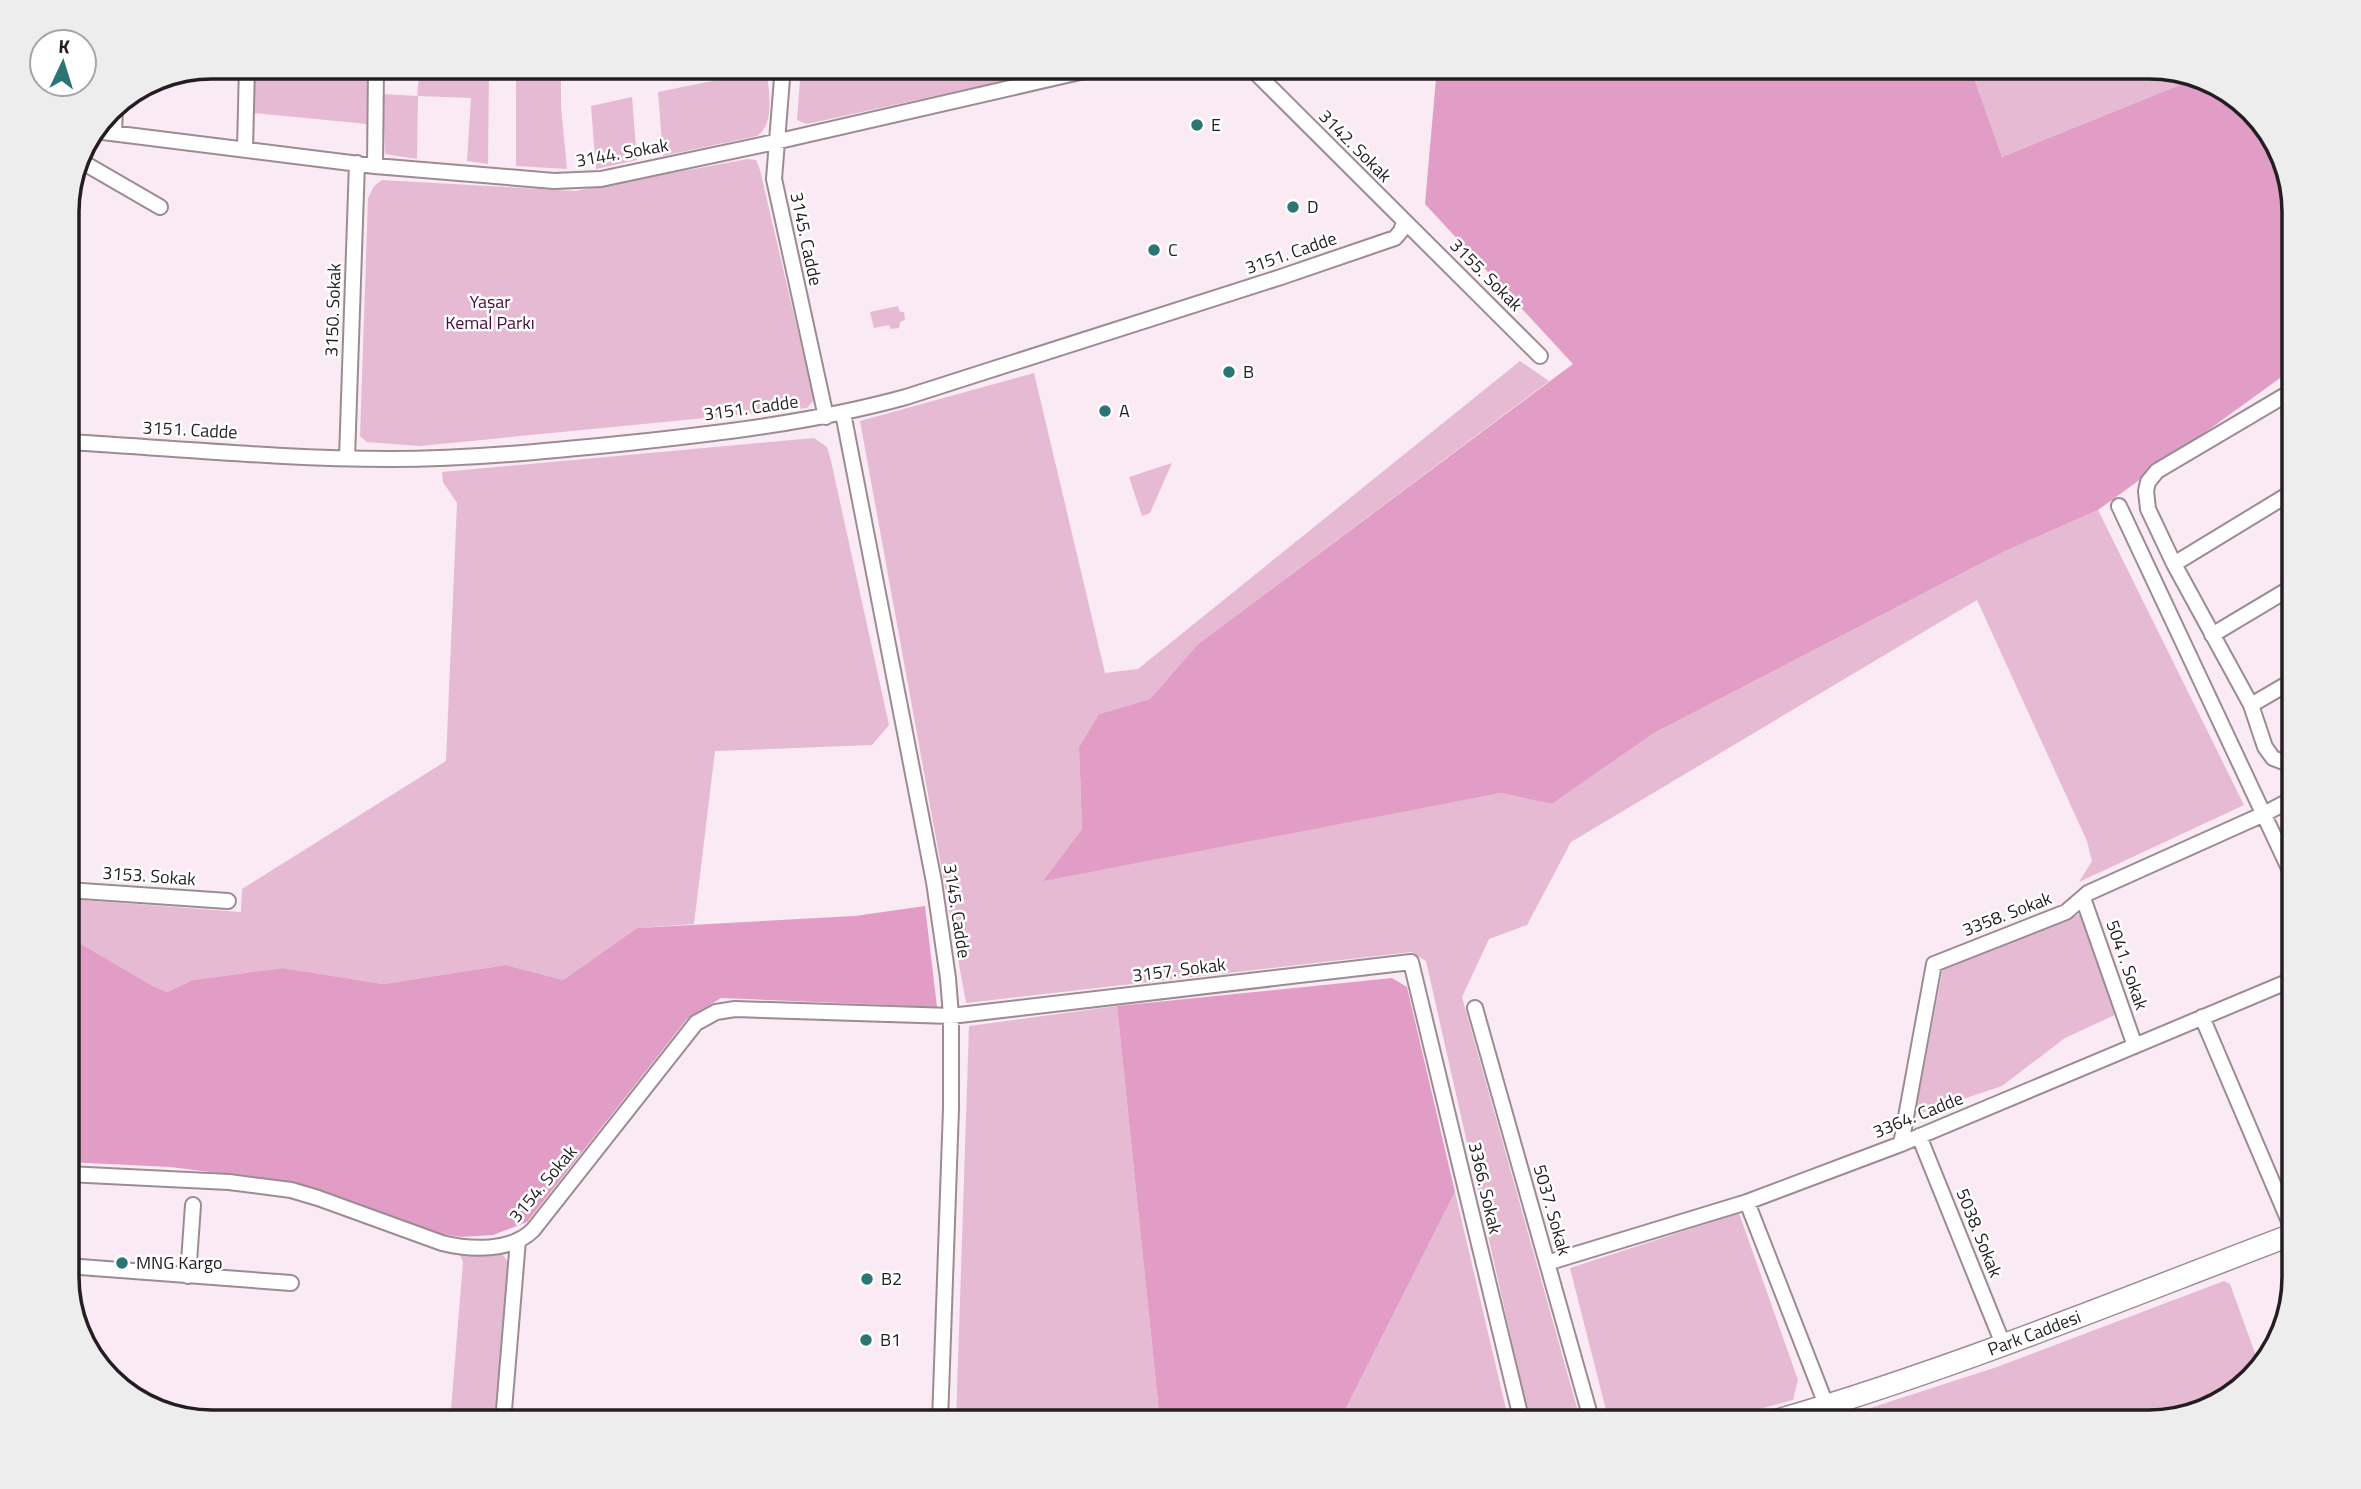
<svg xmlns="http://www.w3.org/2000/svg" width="2361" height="1489" font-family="'Titillium Web',sans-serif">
  <rect width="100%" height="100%" fill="#faeaf3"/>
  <path fill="#e5bad2" d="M 254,67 L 368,67 L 367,124 L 253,113 Z
    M 420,67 L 489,67 L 488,164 L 467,161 L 471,98 L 418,96 L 417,159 L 385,154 L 383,94 L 417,96 Z
    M 516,67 L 561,67 L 561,107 L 567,169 L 516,166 Z
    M 801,67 L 801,66 L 1060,67 L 1035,74 L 807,124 L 797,120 Z
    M 1970,67 L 2149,67 L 2192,80 L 2002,157 Z
    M 767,70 C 768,90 776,123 757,136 L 663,156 L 658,92 Z
    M 632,97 L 637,160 L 596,169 L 591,106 Z
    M 748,159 L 756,160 L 760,170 L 813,396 L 813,401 L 807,408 L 420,446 L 367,442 L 360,436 L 368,198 L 374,186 L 382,180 L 575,191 Z
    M 898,306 L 900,312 L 904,312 L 905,320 L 900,322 L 899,328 L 891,329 L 889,325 L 874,328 L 870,312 Z
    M 1520,361 L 1549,381 L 1198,644 L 1150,699 L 1099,714 L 1079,747 L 1082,829 L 1044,880 L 1501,793 L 1552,804 L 1654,733 L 2003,552 L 2098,510 L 2244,805 L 2079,882 L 2092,861 L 2087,841 L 1977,600 L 1571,842 L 1527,925 L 1489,939 L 1462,997 L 1581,1422 L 1530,1422 L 1426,961 L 1411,952 L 966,1003 L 860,421 L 1034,373 L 1105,673 L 1138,669 Z
    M 814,438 L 827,447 L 831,461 L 889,725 L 872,745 L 715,751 L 694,924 L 637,928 L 563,980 L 506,965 L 383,984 L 283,968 L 193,980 L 167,992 L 154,988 L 67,936 L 67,899 L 241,912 L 242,889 L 446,761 L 457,503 L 443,482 L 442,472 Z
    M 1172,463 L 1150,513 L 1142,516 L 1129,477 Z
    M 2083,913 L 2117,1014 L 2065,1038 L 2002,1086 L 1915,1115 L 1943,968 Z
    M 1117,1006 L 1160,1422 L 956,1422 L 969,1026 Z
    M 1455,1192 L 1509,1422 L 1339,1422 Z
    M 1739,1213 L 1798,1380 L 1793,1400 L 1710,1422 L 1609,1422 L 1570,1268 Z
    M 459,1253 L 503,1255 L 508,1262 L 496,1422 L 450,1422 L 463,1262 Z
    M 2224,1281 L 2230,1284 L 2260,1367 L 2221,1403 L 2150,1422 L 1827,1422 L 1997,1367 Z"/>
  <path fill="#e29dc6" d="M 1437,67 L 1970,67 L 2002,157 L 2192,80 L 2230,91 L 2275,140 L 2294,211 L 2294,368 L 2098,510 L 2003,552 L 1654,733 L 1552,804 L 1501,793 L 1043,881 L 1082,829 L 1079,747 L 1099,714 L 1150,699 L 1198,644 L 1573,364 L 1425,204 Z
    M 925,906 L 937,1007 L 721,998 L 687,1019 L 527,1222 L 493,1235 L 461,1237 L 430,1232 L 290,1182 L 170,1167 L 67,1162 L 67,936 L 154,987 L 167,992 L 193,980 L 283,968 L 383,984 L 506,965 L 563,980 L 637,928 L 855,916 Z
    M 1392,978 L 1407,987 L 1455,1192 L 1339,1422 L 1160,1422 L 1117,1006 Z"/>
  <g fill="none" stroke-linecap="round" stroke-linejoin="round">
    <g stroke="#9b8c94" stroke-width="18">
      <path id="street" d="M 783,66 L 774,179 L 826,417
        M 1249,66 L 1540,356
        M 95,131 L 375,166 L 554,181 L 601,179 L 775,142 L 1106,66
        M 114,133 L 115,105
        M 245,149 L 247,66
        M 77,159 L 160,207
        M 375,166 L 376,66
        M 2294,390 L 2157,471 L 2148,482 L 2146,491 L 2148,509 L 2174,564 L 2251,705 L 2265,747 L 2273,758 L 2294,766
        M 843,413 L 934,882 L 948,978 L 951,1016 L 951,1108 L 940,1422
        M 67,442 C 174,448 283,459 390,459 C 470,459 549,451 628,443 C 722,433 815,422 906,397 L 1281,277 L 1395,238 L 1401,231 L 1404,222
        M 347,458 L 357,163
        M 2119,506 L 2294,879
        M 2174,564 L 2294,491
        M 2212,635 L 2294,586
        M 2251,705 L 2294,680
        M 67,890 L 228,901
        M 2083,898 L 2135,1046
        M 1475,1008 L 1592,1422
        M 2202,1017 L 2294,1233
        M 1919,1136 L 2003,1344
        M 1901,1144 L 1934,964 L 2066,912 L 2088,893 L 2264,814 L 2294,798
        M 67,1174 L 229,1182 L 291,1190 L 318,1198 L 442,1243 C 470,1250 511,1252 533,1230 L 696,1023 L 716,1012 L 735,1009 L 951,1016 L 1411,962 L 1522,1422
        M 1747,1202 L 1827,1407
        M 1547,1263 L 1747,1202 L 1901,1144 L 2294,979
        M 67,1266 L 291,1283
        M 188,1276 L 193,1205
        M 503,1422 L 518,1240"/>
    </g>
    <g stroke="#9b8c94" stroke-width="24">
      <g id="secondary">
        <path id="s1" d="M 1771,1422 C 1949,1371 2122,1299 2294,1234"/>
      </g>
    </g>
    <use href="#street" stroke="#fff" stroke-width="14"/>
    <use href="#secondary" stroke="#fff" stroke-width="21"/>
  </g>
  <g fill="#2b7575" stroke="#fff" stroke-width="2.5">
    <circle cx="1197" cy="125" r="7"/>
    <circle cx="1293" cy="207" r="7"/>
    <circle cx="1154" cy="250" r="7"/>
    <circle cx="1229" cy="372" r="7"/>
    <circle cx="1105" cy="411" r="7"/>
    <circle cx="122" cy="1263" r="7"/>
    <circle cx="867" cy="1279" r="7"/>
    <circle cx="866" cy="1340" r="7"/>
  </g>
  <g text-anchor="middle" stroke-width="5" stroke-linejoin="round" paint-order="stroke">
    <g font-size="18" fill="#241e21" stroke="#fff" text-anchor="start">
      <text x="1211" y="131">E</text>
      <text x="1307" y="213">D</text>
      <text x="1168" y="256">C</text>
      <text x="1243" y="378">B</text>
      <text x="1119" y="417">A</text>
      <text x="136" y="1269">MNG Kargo</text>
      <text x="881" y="1285">B2</text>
      <text x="880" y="1346">B1</text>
    </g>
    <g font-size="18" fill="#241e21" stroke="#fff">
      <text transform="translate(1355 146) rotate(45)" y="6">3142. Sokak</text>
      <text transform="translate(622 153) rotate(-10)" y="6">3144. Sokak</text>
      <text transform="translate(806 239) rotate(78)" y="6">3145. Cadde</text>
      <text transform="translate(1291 253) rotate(-19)" y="6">3151. Cadde</text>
      <text transform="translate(1486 275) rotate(45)" y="6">3155. Sokak</text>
      <text transform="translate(333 310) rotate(-88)" y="6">3150. Sokak</text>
      <text transform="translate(751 408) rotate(-8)" y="6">3151. Cadde</text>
      <text transform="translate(190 430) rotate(3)" y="6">3151. Cadde</text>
      <text transform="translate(149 876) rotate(4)" y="6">3153. Sokak</text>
      <text transform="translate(957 911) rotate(81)" y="6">3145. Cadde</text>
      <text transform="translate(2007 914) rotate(-21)" y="6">3358. Sokak</text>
      <text transform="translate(2127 965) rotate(71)" y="6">5041. Sokak</text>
      <text transform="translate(1179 970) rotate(-7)" y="6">3157. Sokak</text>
      <text transform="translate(1918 1115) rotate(-22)" y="6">3364. Cadde</text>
      <text transform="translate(543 1184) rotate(-50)" y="6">3154. Sokak</text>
      <text transform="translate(1485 1188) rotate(77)" y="6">3366. Sokak</text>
      <text transform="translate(1552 1210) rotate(74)" y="6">5037. Sokak</text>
      <text transform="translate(1979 1233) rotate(68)" y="6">5038. Sokak</text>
      <text dy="6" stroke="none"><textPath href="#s1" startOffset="278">Park Caddesi</textPath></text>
    </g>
    <g font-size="18" fill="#490c36" stroke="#fff">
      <text x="490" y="308">Yaşar<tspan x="490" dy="21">Kemal Parkı</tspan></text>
    </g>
  </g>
  <path d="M0 0H2361V1489H0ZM212 79H2149A133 133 0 0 1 2282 212V1277A133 133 0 0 1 2149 1410H212A133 133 0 0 1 79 1277V212A133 133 0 0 1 212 79Z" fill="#ededed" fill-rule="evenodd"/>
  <path fill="none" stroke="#241e21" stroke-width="3.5" d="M212 79H2149A133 133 0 0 1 2282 212V1277A133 133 0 0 1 2149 1410H212A133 133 0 0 1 79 1277V212A133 133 0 0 1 212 79Z"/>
  <g transform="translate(63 63) rotate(4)"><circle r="33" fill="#ffffff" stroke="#a7a5a6" stroke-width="2"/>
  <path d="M0-5L12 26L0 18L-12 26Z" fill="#2b7575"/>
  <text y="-10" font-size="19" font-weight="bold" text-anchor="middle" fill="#241e21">K</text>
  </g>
</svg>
